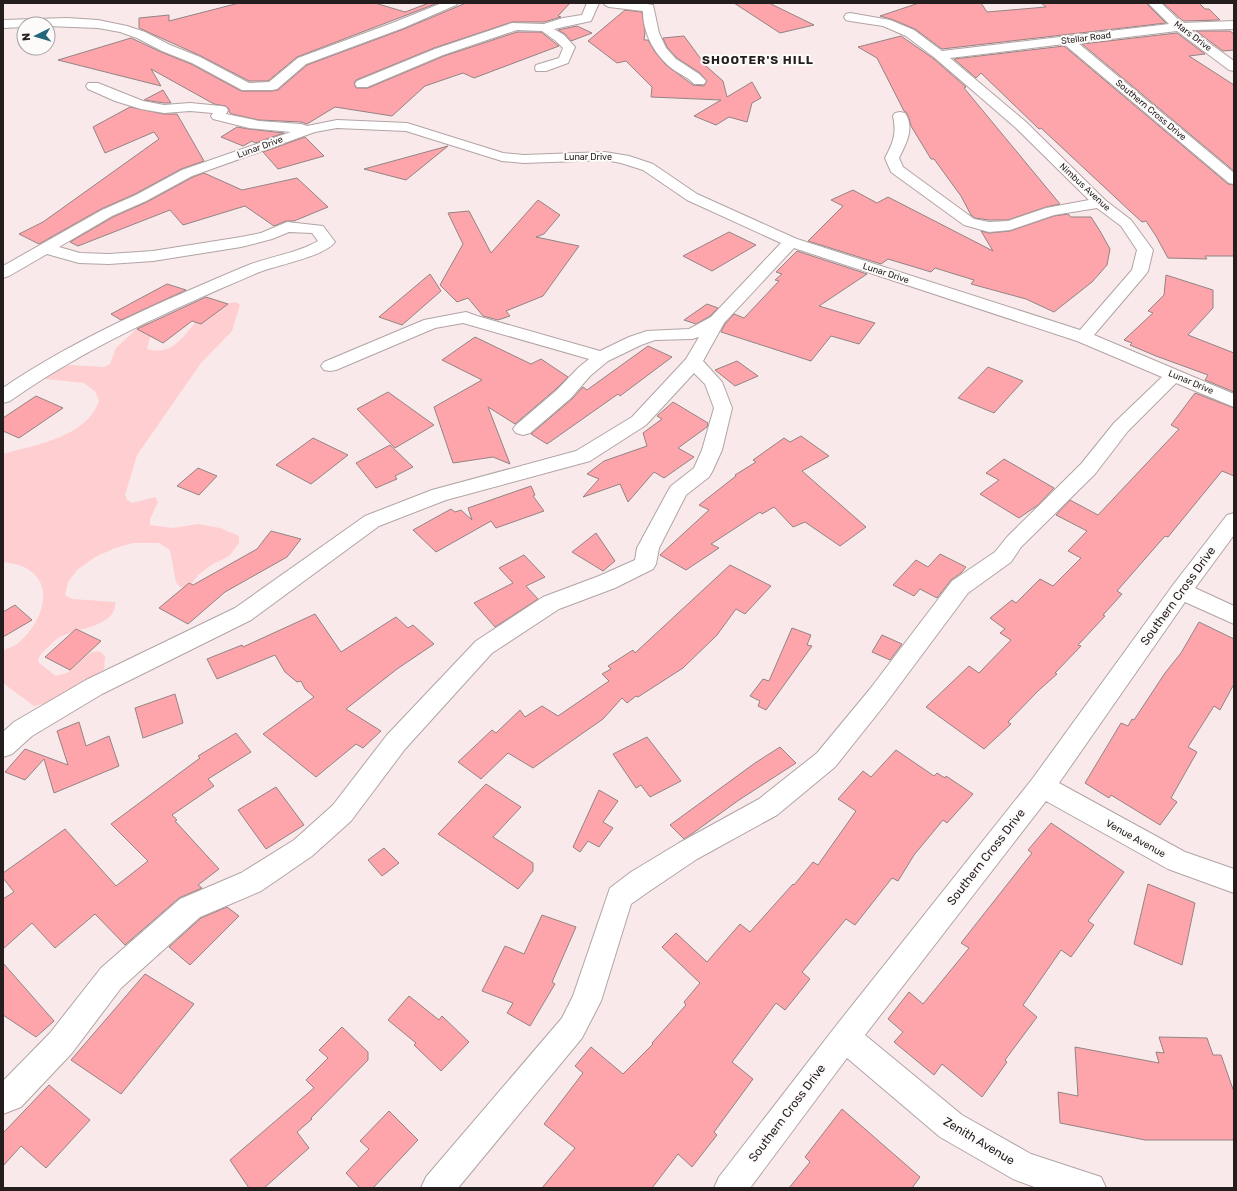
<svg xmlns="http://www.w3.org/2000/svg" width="1237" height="1191" font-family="Rubik,sans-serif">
  <rect width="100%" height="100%" fill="#f9e9ea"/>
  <path fill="#feced1" d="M 236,302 L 240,305 L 232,331 L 201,363 L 137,455 L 125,495 L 127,500 L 132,503 L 155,497 L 158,502 L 150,519 L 150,525 L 173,528 L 198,524 L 220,528 L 239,536 L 239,543 L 229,556 L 211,565 L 198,575 L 189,587 L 180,587 L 176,582 L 170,550 L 159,543 L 133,543 L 115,548 L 95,557 L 77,570 L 68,582 L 65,595 L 72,599 L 115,602 C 118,628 72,628 57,639 C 53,641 51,645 48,647 C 42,653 39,655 38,662 L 56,676 L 67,673 L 90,653 L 99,651 L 105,656 L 104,669 L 63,700 L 34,706 L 3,683 L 3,651 C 7,648 13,647 17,644 C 40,626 59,584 24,567 C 18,564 9,563 3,562 L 3,454 C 35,445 87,437 99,401 L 95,391 L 84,383 L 46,379 L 41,377 L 41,373 L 70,365 L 104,367 L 110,364 L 116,348 L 142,324 L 150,323 L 153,326 L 147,349 C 177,358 187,328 204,313 C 212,305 224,304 236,302 Z"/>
  <path fill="#fea4ab" stroke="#928484" d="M 239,3 L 375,3 L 405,12 L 429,3 L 438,3 L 297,57 L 268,81 L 249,81 L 201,56 L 139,28 L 139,18 L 169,15 L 169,21 Z
    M 466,3 L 570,3 L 558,16 L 561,17 L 544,22 L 512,22 L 434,48 L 356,80 L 354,83 L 356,88 L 368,88 L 444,56 L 517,32 L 541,32 L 559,46 L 474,78 L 463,73 L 425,86 L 392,116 L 335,107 L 307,124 L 301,122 L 259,120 L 232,114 L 229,112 L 229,109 L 226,106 L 214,104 L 151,69 L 161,86 L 58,60 L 131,38 L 161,52 L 191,64 L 241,91 L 272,91 L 278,90 L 307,65 L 404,29 Z
    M 734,3 L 769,3 L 814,25 L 780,33 Z
    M 919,3 L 981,3 L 987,12 L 1046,7 L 1041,3 L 1146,3 L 1166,23 L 942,49 L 915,29 L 891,19 L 880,16 Z
    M 1163,3 L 1199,3 L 1205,9 L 1209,9 L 1220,20 L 1183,21 Z
    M 625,10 L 642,12 L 645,32 L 644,40 L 648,40 L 655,52 L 666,65 L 693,85 L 704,86 L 707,81 L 700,73 L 677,58 L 667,47 L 663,38 L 684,36 L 706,66 L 723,81 L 727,97 L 752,82 L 761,98 L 752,103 L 747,122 L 729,117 L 716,125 L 694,116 L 721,100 L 651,97 L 652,87 L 626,61 L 617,63 L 588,41 Z
    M 577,26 L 592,33 L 571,41 L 565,34 L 558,30 Z
    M 1196,31 L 1230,31 L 1234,34 L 1234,50 L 1223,51 Z
    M 1177,33 L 1205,54 L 1189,56 L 1234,85 L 1234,171 L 1082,44 Z
    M 901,36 L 934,59 L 966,87 L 964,88 L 1060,204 L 1046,207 L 1008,220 L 989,220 L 975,218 L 971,215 L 961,196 L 934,159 L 931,159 L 911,126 L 909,118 L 906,112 L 904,111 L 877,58 L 858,47 Z
    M 1064,46 L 1228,184 L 1234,185 L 1234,256 L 1205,256 L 1207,259 L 1168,258 L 1156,236 L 1146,221 L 1142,222 L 1131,212 L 1041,128 L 1039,129 L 981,73 L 976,78 L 954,59 Z
    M 163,90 L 171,103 L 164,103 L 144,100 Z
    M 130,107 L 164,114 L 177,114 L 204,161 L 181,169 L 135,194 L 101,209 L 39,244 L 19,234 L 43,222 L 159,139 L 154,132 L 105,153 L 93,127 Z
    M 237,127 L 249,129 L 284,133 L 255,143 L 252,141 L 243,146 L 221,137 Z
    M 305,137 L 324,156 L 278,169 L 263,152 Z
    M 448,146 L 406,180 L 364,169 Z
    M 204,173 L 242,190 L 297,178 L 328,207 L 294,221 L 286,221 L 274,226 L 245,206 L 183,225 L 170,210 L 78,246 L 70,242 L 113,217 L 147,202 L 193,177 Z
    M 853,190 L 877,203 L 888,197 L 993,251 L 981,231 L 989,233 L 1010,231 L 1054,216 L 1068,214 L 1071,217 L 1091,217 L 1100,231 L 1110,249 L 1107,265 L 1092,282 L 1054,312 L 1026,299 L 971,284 L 974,280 L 935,268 L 931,272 L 888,259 L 881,264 L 808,241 L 843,206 L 831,200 Z
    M 538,200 L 560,215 L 544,234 L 536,237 L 579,246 L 543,296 L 506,311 L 510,316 L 498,320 L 483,316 L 468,298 L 457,302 L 440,285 L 463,244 L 448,213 L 469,211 L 491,253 Z
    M 729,232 L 756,245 L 712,271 L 683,256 Z
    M 797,251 L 867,274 L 819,306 L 875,323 L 859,344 L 831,336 L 811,361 L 721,332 L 725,324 L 734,314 L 744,318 L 779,281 L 775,280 L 782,274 L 776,272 Z
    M 430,274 L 441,291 L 402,325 L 379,317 Z
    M 1166,275 L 1213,290 L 1213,308 L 1188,335 L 1234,353 L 1234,392 L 1205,380 L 1208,375 L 1156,356 L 1130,345 L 1132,343 L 1124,340 L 1153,313 L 1148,311 L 1164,295 Z
    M 167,284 L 186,290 L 121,320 L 111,314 Z
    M 206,297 L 228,304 L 201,324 L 192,321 L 163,343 L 137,329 Z
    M 707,304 L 718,308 L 710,316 L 696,324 L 684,320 Z
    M 475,337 L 531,364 L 541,359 L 568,377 L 556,389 L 515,424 L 488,407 L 510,464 L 493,457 L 453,463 L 434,407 L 482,380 L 442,360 Z
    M 648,346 L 672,357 L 620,396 L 618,394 L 547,444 L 531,434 L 572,399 L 583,387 L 587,390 Z
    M 737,361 L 758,376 L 735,386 L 715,370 Z
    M 988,367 L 1023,381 L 994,413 L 958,398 Z
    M 388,392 L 434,425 L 395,448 L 357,409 Z
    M 1195,393 L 1234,408 L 1234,476 L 1222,471 L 1168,537 L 1165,536 L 1117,591 L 1122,594 L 1103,615 L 1105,616 L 1078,645 L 1081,646 L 1055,673 L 1057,674 L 1038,691 L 1008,722 L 1011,724 L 984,749 L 926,707 L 969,666 L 979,673 L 1011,640 L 1000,633 L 1005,629 L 990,618 L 1012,600 L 1016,603 L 1040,579 L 1053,586 L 1081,558 L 1068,551 L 1087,531 L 1056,515 L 1070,500 L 1098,515 L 1179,429 L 1171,425 Z
    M 36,396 L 63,408 L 19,438 L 3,431 L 3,418 Z
    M 673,402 L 708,423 L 707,427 L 678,448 L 694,457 L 664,478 L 654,472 L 628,502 L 620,484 L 583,497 L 599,479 L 587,474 L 604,461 L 647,446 L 643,433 L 662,419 L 657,416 Z
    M 801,436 L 829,456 L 802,471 L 866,527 L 840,546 L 805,522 L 793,527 L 774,507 L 762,514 L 760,512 L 711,544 L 719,548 L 686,570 L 660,555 L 709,510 L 699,505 L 736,476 L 735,475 L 756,462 L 753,460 L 784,438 L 790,442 Z
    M 313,438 L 348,455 L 311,484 L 276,465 Z
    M 390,445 L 413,467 L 395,476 L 397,479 L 376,488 L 356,463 Z
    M 1004,459 L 1054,488 L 1038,505 L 1019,518 L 980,494 L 999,480 L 986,473 Z
    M 198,468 L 217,476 L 199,495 L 177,486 Z
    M 531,486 L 535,495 L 533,496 L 544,511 L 496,528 L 491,521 L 436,552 L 413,530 L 451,509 L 455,512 L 461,510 L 472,520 L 468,508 Z
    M 271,531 L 301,539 L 287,557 L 225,592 L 188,624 L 159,608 L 189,583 L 193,585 L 257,549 Z
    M 596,533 L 615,561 L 603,571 L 572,552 Z
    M 940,554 L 966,567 L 961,573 L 951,580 L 937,598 L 920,589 L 914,596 L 893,585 L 916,560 L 928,567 Z
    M 524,555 L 545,577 L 526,586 L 538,599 L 495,627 L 474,603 L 513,583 L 499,568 Z
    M 730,565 L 771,586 L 745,614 L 736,609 L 717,635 L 683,668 L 638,697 L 636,696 L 627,703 L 622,698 L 603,719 L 533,768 L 508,753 L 481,779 L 458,762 L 492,730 L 496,733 L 520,710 L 525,717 L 542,706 L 558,716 L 609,681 L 602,674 L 611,669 L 608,666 L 633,650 L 635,653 Z
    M 15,605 L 32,620 L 3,637 L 3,612 Z
    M 315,614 L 341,652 L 396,617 L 408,628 L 413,625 L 434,644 L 397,669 L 346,709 L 381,731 L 363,748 L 356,744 L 316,777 L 263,734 L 314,697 L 305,689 L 301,681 L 297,682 L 285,672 L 275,655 L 217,679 L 207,659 L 242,645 L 243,647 Z
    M 1199,622 L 1234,639 L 1234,684 L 1220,710 L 1214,706 L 1188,747 L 1197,752 L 1171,798 L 1177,802 L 1160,825 L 1111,795 L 1109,798 L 1085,783 L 1121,723 L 1128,726 L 1132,719 L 1134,720 L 1165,673 L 1181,653 Z
    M 792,628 L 811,635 L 807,645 L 812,646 L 766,710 L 758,706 L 760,701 L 750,696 L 763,679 L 769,681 Z
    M 76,629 L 101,641 L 70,670 L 45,657 Z
    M 882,635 L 902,644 L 890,660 L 872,652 Z
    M 175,694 L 183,723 L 143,738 L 135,708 Z
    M 79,722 L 86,746 L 109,736 L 119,766 L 54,793 L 44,759 L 25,780 L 5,772 L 25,749 L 68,765 L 57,731 Z
    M 236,733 L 251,752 L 208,779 L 214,786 L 172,815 L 177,820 L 175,821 L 219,869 L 198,885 L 202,888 L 179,898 L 125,945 L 95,914 L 55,948 L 32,923 L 3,949 L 3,899 L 14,892 L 3,878 L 3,873 L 65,829 L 116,886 L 148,861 L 111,824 L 200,758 L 198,756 Z
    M 647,737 L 681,781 L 650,797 L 641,785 L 636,788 L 613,754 Z
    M 780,747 L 796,763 L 739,800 L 693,833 L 684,839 L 670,825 L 755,763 Z
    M 896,750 L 934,776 L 937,773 L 945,778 L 946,776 L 973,794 L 947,823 L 943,820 L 914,855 L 898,881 L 892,878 L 855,925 L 846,919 L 802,972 L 810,979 L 785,1010 L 776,1003 L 732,1062 L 753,1079 L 714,1132 L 717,1135 L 692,1167 L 678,1154 L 652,1188 L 542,1188 L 575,1148 L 544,1124 L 583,1073 L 575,1066 L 591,1047 L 623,1074 L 653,1044 L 652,1043 L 686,1005 L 684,1002 L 700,983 L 662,947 L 676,933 L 707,962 L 740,924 L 750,932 L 793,884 L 794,885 L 813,862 L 818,865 L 856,811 L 838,799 L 863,771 L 871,777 Z
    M 486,784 L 521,807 L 493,837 L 533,863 L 533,871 L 518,889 L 438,834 Z
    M 276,787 L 304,825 L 266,849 L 238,810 Z
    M 599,790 L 618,801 L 603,822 L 613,828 L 599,847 L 588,841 L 580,852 L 573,847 Z
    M 1051,823 L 1124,872 L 1088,921 L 1094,925 L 1071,957 L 1061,950 L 1023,1005 L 1037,1017 L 1005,1060 L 1007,1062 L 982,1097 L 942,1064 L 934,1075 L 894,1042 L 903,1032 L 888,1019 L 909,992 L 923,1004 L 969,948 L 961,943 L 1032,853 L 1028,850 Z
    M 384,848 L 399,863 L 382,876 L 368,860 Z
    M 1148,884 L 1195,903 L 1182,965 L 1134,944 Z
    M 227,907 L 239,916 L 190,965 L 169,947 L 201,918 Z
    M 542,915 L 576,927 L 552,982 L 555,984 L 530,1026 L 507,1013 L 513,1003 L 482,991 L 505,946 L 524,954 Z
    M 3,963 L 54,1021 L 36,1037 L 3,1015 Z
    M 145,974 L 194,1004 L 121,1094 L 71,1060 Z
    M 409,996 L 439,1020 L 442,1016 L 469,1042 L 441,1071 L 414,1045 L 416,1043 L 388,1020 Z
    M 342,1027 L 368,1052 L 368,1060 L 311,1118 L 312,1119 L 297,1132 L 309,1148 L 264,1188 L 249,1188 L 230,1160 L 314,1088 L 306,1080 L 328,1058 L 319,1050 Z
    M 1159,1037 L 1207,1038 L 1213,1055 L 1221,1055 L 1234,1092 L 1234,1140 L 1145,1140 L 1060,1123 L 1058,1092 L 1078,1096 L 1075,1047 L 1159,1063 L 1156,1052 L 1164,1053 Z
    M 49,1085 L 90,1120 L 46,1168 L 21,1146 L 3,1166 L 3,1133 Z
    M 842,1109 L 920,1177 L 912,1188 L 789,1188 L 810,1162 L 805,1157 Z
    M 389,1111 L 418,1140 L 373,1188 L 360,1188 L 346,1173 L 369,1149 L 360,1141 Z"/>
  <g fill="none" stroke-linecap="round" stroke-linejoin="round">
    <g stroke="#b2a4a5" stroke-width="2">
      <path id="minor" d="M 442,3 L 458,3 L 456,5 L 403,28 L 306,64 L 277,89 L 272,90 L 242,90 L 192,63 L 162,51 L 137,38 L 120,32 L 98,28 L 48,26 L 48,24 L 24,24 L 24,27 L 3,28 L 3,20 L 67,18 L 98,20 L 127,26 L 145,32 L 170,45 L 200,57 L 249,83 L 269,82 L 298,58 L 395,22 Z
        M 587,3 L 599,3 L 591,21 L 554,29 L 564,35 L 575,47 L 568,63 L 546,71 L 536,71 L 535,68 L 536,65 L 559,58 L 563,48 L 556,41 L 542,31 L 517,30 L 443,55 L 367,87 L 357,87 L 355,84 L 357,81 L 435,49 L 512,23 L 544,24 L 563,18 L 582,15 Z
        M 603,3 L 641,3 L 653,5 L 659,33 L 666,48 L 676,59 L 699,74 L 706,81 L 704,84 L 694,84 C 688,77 681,75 674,70 C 655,56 643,34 643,11 L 609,7 L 605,5 Z
        M 1148,3 L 1161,3 L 1182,23 L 1234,21 L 1234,29 L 1191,30 L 1234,61 L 1234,71 L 1229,70 L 1177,31 L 1078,43 L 1234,173 L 1234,184 L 1229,183 L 1064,44 L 950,58 L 1026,122 L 1105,200 L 1131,220 L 1153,250 L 1148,271 L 1146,274 L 1094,335 L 1234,394 L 1234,407 L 1176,383 L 1128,431 L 1095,474 L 1021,547 L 1011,562 L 968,593 L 886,703 L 835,767 L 777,815 L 697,859 L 651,890 L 631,904 L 601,1001 L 582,1038 L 458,1188 L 421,1188 L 426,1177 L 562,1018 L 573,996 L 610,888 L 631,872 L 679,843 L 759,799 L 817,753 L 870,689 L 952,581 L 995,552 L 1007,537 L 1081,464 L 1114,423 L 1162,377 L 1077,341 L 794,248 L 724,323 L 703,361 L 722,382 L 732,408 L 722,450 L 712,472 L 709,477 L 686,495 L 659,548 L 656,564 L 653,569 L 615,588 L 559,609 L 492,653 L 405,749 L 351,821 L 312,856 L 261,891 L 200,917 L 121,988 L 72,1053 L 21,1107 L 3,1114 L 3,1081 L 50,1033 L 101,968 L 180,899 L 241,873 L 294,840 L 333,805 L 387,735 L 476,641 L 543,597 L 599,576 L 635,560 L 637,548 L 668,491 L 671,486 L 694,468 L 702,450 L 714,408 L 705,384 L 694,373 L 646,425 L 590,461 L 446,500 L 379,526 L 251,620 L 102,694 L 32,736 L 12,754 L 3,757 L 3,732 L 14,722 L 86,680 L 235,608 L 365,516 L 432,490 L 576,451 L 632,417 L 686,359 L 699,337 L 692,339 L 655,340 L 641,345 L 608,361 L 590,376 L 571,398 L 530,433 L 523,435 L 516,433 L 513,429 L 516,425 L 557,390 L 578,368 L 589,359 L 463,323 L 435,328 L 336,370 L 330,371 L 324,370 L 321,366 L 324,362 L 424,320 L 466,312 L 477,316 L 600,351 L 629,337 L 647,331 L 689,329 L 711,317 L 781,243 L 687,200 L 643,170 L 621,163 L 605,160 L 524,163 L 502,161 L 406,131 L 337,128 L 315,132 L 192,176 L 146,201 L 112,216 L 59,247 L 80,253 L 109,254 L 153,251 L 241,237 L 261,233 L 287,222 L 323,226 L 335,242 C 324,257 276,265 257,273 C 171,310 86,347 10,401 L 3,403 L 3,388 C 78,337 163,301 246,266 C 270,256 296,254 318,241 L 312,233 L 289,232 L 272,239 L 241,247 L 153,261 L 109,264 L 79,263 L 47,254 L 9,276 L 3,278 L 3,266 L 102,210 L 136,195 L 182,170 L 291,132 L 249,128 L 213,119 L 211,116 L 213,113 L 190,111 L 164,113 L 141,109 L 115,101 L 88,89 L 86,86 L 88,83 L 98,83 L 143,101 L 164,105 L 190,103 L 221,106 L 226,107 L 228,110 L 226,114 L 259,121 L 301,124 L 307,126 L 337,120 L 407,123 L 503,153 L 524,155 L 605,152 L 629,156 L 653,164 L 697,194 L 797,239 L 1080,330 L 1132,270 L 1137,250 L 1121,226 L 1097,208 L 1054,215 L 1010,230 L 989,232 L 964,225 L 891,172 L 885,158 C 893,143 897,133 893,116 L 895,113 L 900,112 L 905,113 C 915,128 906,144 899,158 L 903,167 L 974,219 L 989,222 L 1008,221 L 1046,208 L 1089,200 L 1016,128 L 935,58 L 906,36 L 883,26 L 850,21 L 846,20 L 844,17 L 846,14 L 850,13 L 890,20 L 914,30 L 942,51 L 1169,24 Z
        M 1234,513 L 1234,535 L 1195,588 L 1234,606 L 1234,624 L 1185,602 L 1059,783 L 1185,852 L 1234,869 L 1234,893 L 1168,869 L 1046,801 L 865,1035 L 962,1115 L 1031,1154 L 1101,1177 L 1106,1188 L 1037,1188 L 1013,1179 L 940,1137 L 847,1058 L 750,1188 L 714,1188 L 719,1177 L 835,1027 L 1033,778 L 1173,585 L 1227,515 Z"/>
    </g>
    <use href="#minor" fill="#fff" fill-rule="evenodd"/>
  </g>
  <g text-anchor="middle" stroke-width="4" stroke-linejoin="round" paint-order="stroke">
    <g font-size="9" fill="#231d1e" stroke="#fdfafa">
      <text transform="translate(1193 36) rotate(37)" y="3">Mars Drive</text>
      <text transform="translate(1086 38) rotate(-7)" y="3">Stellar Road</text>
      <text transform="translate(1151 110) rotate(40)" y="3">Southern Cross Drive</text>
      <text transform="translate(260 147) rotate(-20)" y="3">Lunar Drive</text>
      <text x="588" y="160">Lunar Drive</text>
      <text transform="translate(1085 187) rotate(43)" y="3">Nimbus Avenue</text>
      <text transform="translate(886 273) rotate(18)" y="3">Lunar Drive</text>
      <text transform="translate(1191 382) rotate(23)" y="3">Lunar Drive</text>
    </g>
    <g font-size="10" fill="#231d1e" stroke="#fdfafa">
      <text transform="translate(1136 838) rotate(29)" y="4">Venue Avenue</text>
    </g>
    <g font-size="12" font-weight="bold" letter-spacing="1" fill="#231d1e" stroke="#fdfafa">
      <text x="758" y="64">SHOOTER'S HILL</text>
    </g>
    <g font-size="12" fill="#231d1e" stroke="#fdfafa">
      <text transform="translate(1178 596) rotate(-54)" y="4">Southern Cross Drive</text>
      <text transform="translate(986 857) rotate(-52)" y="4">Southern Cross Drive</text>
      <text transform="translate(787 1113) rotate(-53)" y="4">Southern Cross Drive</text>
      <text transform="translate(979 1141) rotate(31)" y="4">Zenith Avenue</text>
    </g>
  </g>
  <rect width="1237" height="1191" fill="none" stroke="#231d1e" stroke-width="8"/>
  <g transform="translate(36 36) rotate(265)"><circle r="19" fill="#fdfafa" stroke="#a6a2a2"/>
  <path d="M0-3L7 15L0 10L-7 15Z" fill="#25677a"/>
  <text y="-6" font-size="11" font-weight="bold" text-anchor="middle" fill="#231d1e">N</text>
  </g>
</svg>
